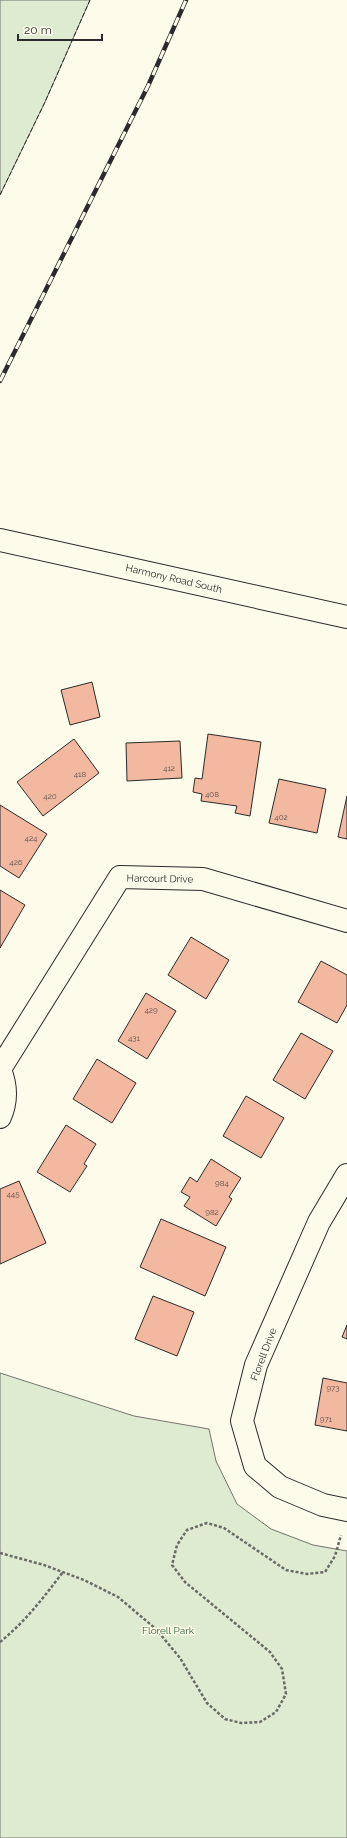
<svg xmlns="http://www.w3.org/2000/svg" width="347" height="1838" font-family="Raleway,sans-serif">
  <rect width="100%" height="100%" fill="#fdfbea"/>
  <path fill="#deebd1" stroke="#74746e" d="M 0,0 L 90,0 L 45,102 L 0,195 Z
    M 0,1373 L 134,1416 L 209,1429 L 216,1461 L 237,1504 L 271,1529 L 313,1545 L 347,1551 L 347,1838 L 0,1838 Z"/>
  <path fill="#f2b8a0" stroke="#2b2b2b" d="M 92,682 L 100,717 L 70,725 L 61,690 Z
    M 208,734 L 261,742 L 250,816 L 235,813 L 237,806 L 201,801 L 202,794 L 193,792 L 195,778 L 202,779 Z
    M 74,739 L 99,773 L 43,816 L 17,782 Z
    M 180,741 L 182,778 L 127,781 L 126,743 Z
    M 279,779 L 326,789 L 317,833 L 269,823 Z
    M 347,796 L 347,839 L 338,837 Z
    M 0,805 L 47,834 L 19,878 L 0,866 Z
    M 0,890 L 25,905 L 0,948 Z
    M 191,937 L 229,960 L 206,999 L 168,975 Z
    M 321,961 L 347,975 L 347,1005 L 337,1023 L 298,1002 Z
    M 146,993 L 176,1011 L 147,1059 L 118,1041 Z
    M 301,1033 L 333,1051 L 305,1099 L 273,1080 Z
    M 97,1059 L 136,1083 L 112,1123 L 73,1099 Z
    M 246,1096 L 284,1118 L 261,1158 L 223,1136 Z
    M 66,1125 L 96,1144 L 84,1164 L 87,1166 L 70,1192 L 37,1172 Z
    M 211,1159 L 241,1178 L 229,1197 L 232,1199 L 216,1226 L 184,1206 L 190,1197 L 181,1192 L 190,1177 L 197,1182 Z
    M 19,1181 L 46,1243 L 0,1264 L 0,1189 Z
    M 161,1219 L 226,1247 L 205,1296 L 140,1267 Z
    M 153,1296 L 194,1312 L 177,1356 L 135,1339 Z
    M 347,1325 L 347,1339 L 342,1337 Z
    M 323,1378 L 347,1383 L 347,1431 L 315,1425 Z"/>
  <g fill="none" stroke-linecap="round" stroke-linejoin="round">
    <g stroke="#2b2b2b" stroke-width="24">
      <path id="minor" d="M 0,1069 L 120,877 L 203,879 L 347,921
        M 0,1070 C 7,1087 7,1101 0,1117
        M 347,1175 L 319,1222 L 256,1365 L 242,1421 L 255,1466 L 280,1487 L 323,1505 L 347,1510"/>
    </g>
    <g stroke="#2b2b2b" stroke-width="24">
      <path id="major" d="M 0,540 L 347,617"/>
    </g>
    <path stroke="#6a6964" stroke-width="2.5" stroke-dasharray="3 2" stroke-linecap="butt" d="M 0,1553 L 44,1565 L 84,1580 L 118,1597 L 156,1629 L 180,1658 L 207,1703 L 225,1719 L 241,1723 L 260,1722 L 276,1712 L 286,1694 L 282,1669 L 270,1652 L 185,1582 L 172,1565 L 177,1545 L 187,1530 L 207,1523 L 224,1528 L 286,1570 L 307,1574 L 325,1572 L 335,1556 L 341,1535
      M 0,1642 C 25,1622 44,1597 63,1572"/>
    <use href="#minor" stroke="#fdfbea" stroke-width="22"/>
    <use href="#major" stroke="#fdfbea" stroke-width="22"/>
    <g stroke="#2b2b2b" stroke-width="4.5">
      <path id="rail" d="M 0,381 L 148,86 L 186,0"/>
    </g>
    <use href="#rail" stroke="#fdfbea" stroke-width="3" stroke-dasharray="9" stroke-linecap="butt"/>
    <path stroke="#2b2b2b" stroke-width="1" stroke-dasharray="5 2" stroke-linecap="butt" d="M 0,195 L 45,102 L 90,0"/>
  </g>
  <g text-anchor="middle" stroke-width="3" stroke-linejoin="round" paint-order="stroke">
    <g font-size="8" fill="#5d4e48">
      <text x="169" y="771">412</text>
      <text x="80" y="777">418</text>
      <text x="212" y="797">408</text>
      <text x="50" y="799">420</text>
      <text x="281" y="820">402</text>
      <text x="31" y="841">424</text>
      <text x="16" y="865">426</text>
      <text x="151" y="1013">429</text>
      <text x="134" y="1041">431</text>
      <text x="222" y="1186">984</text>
      <text x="13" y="1197">445</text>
      <text x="212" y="1215">982</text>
      <text x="333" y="1391">973</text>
      <text x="326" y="1422">971</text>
    </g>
    <g font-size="10" fill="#2b2b2b" stroke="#fdfbea">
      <text transform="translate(174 578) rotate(13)" y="4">Harmony Road South</text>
      <text transform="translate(160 878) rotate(1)" y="4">Harcourt Drive</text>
      <text transform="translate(263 1354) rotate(-69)" y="4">Florell Drive</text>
    </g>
    <g font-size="10" fill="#34623c" stroke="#fdfbea">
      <text x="168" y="1634">Florell Park</text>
    </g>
  </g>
  <path d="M18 34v6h84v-6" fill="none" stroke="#2b2b2b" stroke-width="2"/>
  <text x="24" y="34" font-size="12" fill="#2b2b2b" stroke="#fdfbea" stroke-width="3" paint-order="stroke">20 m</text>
</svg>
